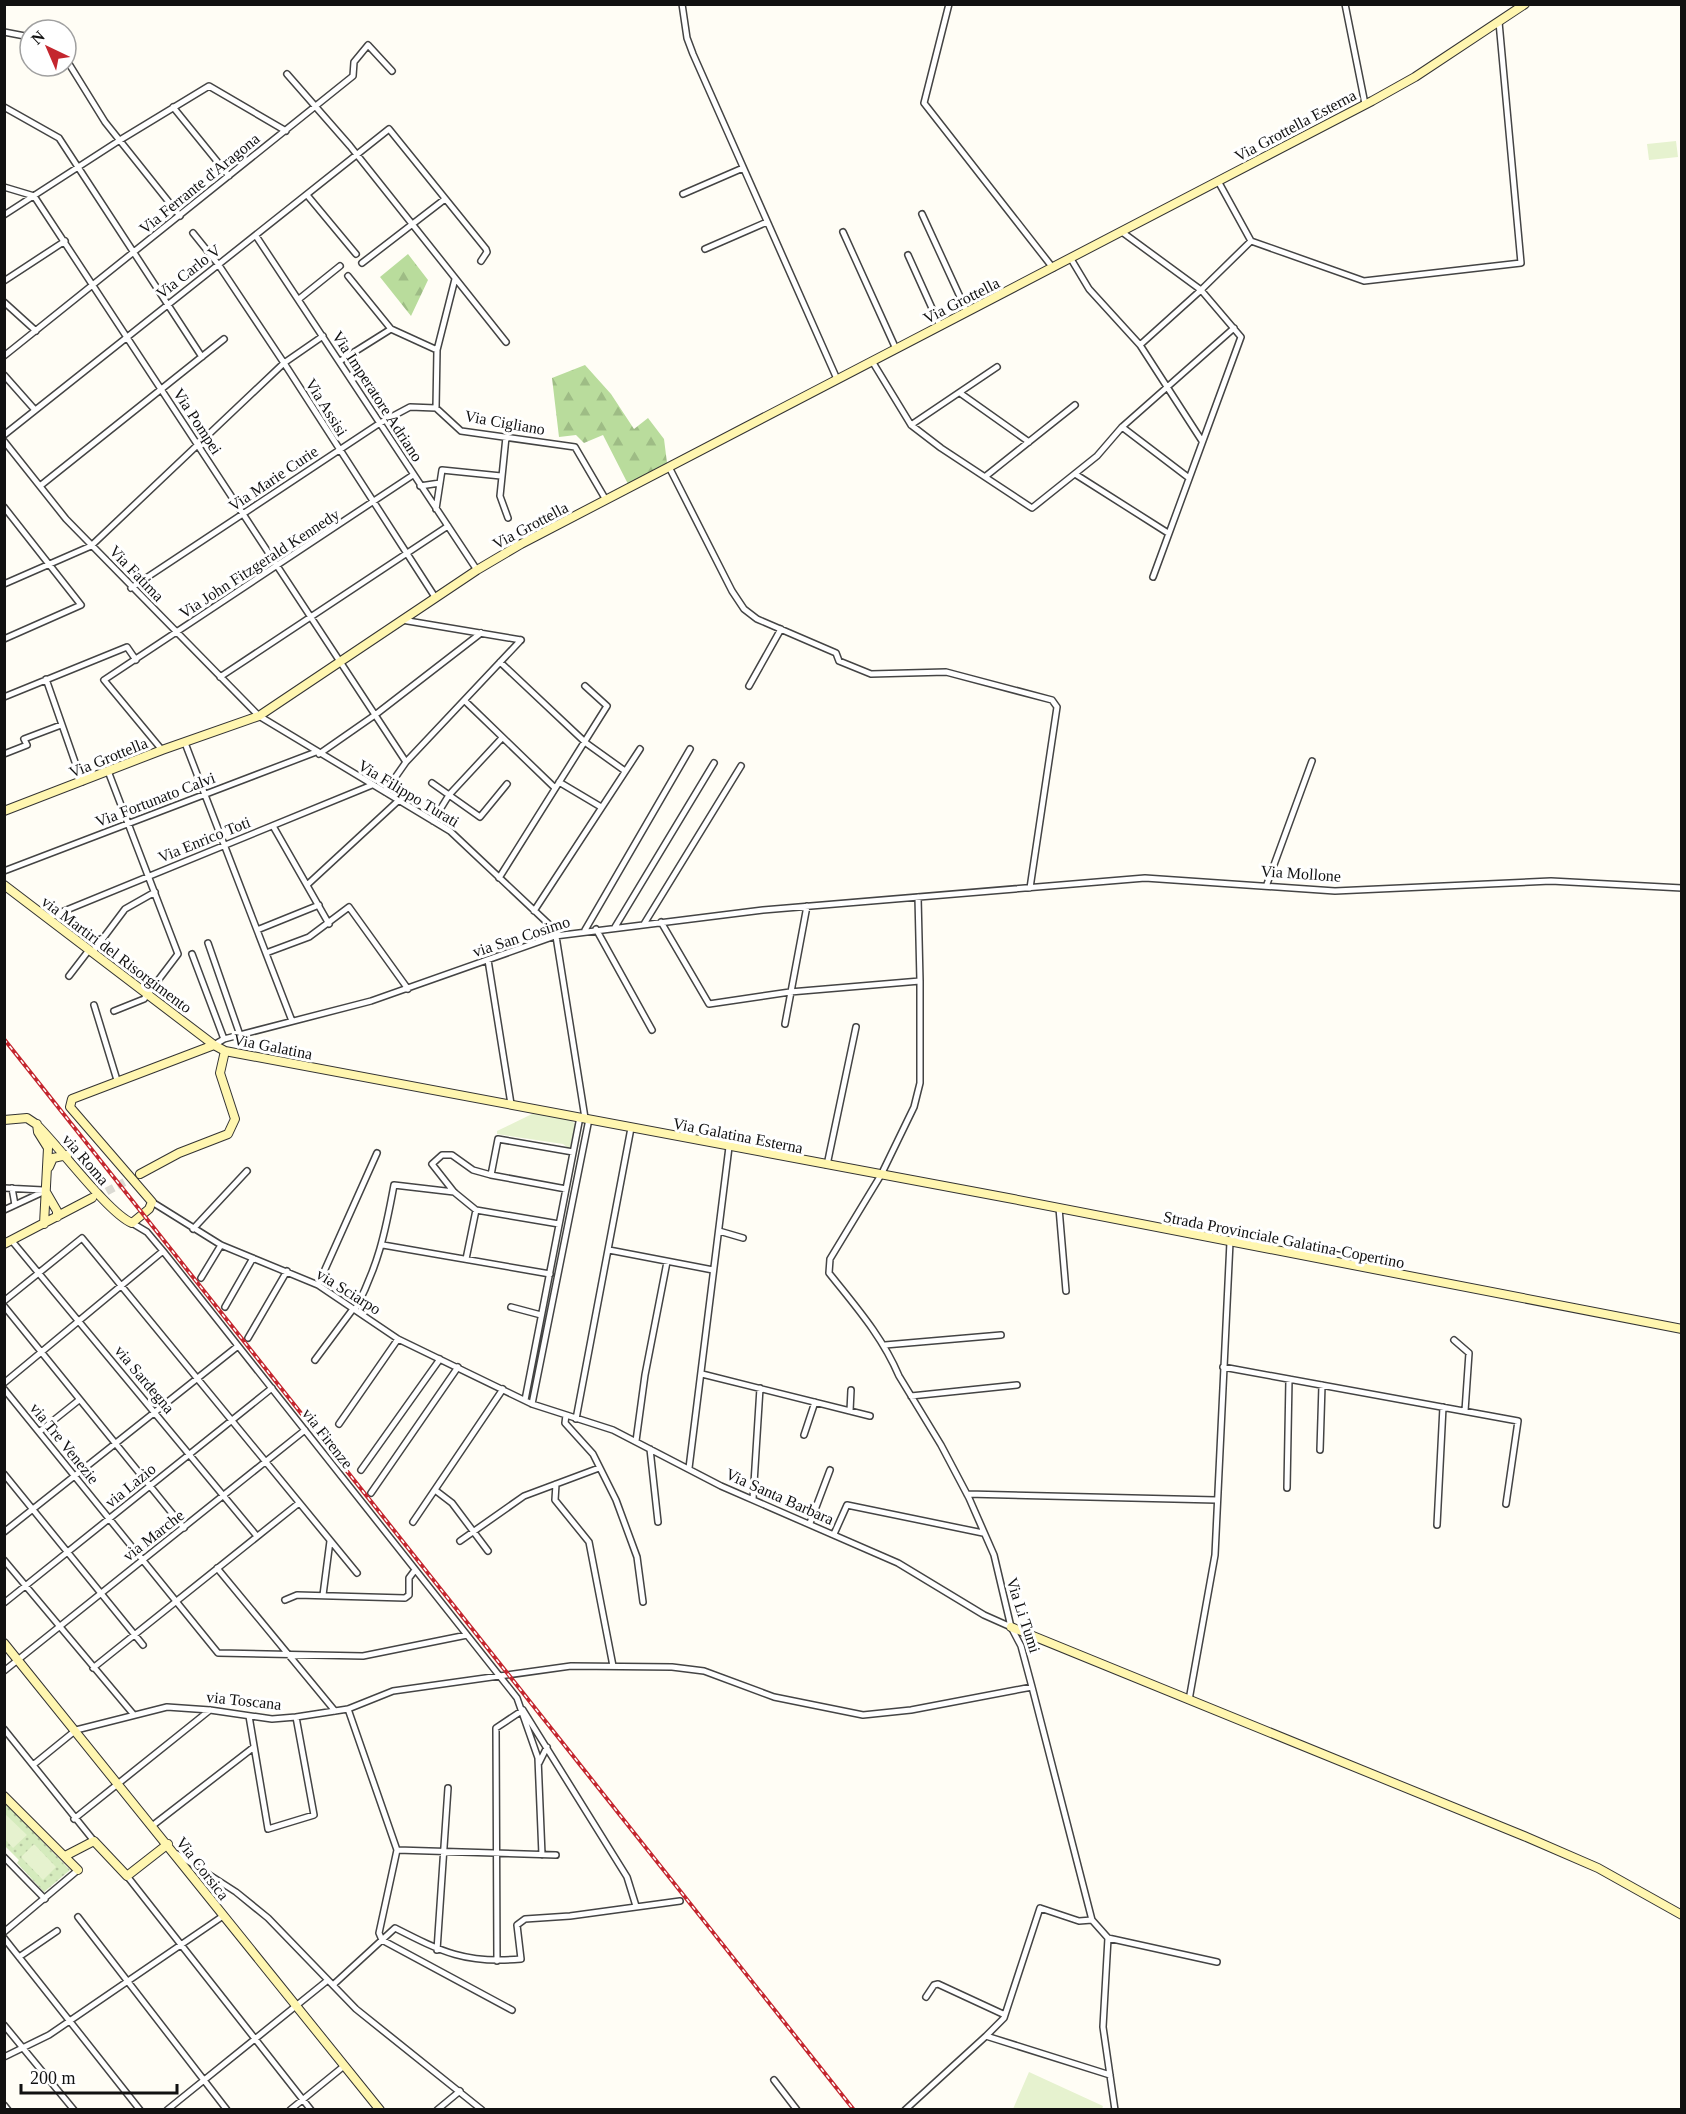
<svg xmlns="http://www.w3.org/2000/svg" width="1686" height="2114" font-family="'Times New Roman',serif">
  <defs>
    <pattern id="forest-firs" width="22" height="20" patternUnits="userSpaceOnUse" patternTransform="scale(1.5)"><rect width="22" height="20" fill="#b9dc9c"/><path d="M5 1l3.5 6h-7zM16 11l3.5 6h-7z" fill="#9ebc85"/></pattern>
    <pattern id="park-dots" width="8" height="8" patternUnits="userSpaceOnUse" patternTransform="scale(1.5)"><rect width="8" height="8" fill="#d5ebbd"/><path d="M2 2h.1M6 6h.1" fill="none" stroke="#b6c8a1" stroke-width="1.8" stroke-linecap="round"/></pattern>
  </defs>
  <rect width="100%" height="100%" fill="#fffdf5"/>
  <path fill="url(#forest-firs)" d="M 408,254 L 428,280 L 411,316 L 380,277 Z
    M 585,365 L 611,394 L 634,429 L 648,418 L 664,439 L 667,463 L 628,484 L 603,435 L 584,443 L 576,435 L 559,437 L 552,378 Z"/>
  <path fill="url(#park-dots)" d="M 4,1802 L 70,1870 L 44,1892 L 17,1863 L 19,1860 L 5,1846 Z"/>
  <path fill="#e6f2cf" d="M 1676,141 L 1678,157 L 1649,160 L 1647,144 Z
    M 534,1113 L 571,1120 L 575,1124 L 570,1149 L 563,1144 L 497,1134 L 497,1131 Z
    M 4,1813 L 27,1835 L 13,1848 L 5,1839 Z
    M 34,1844 L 56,1867 L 43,1880 L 21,1857 Z
    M 1029,2072 L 1103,2106 L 1102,2109 L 1013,2109 Z"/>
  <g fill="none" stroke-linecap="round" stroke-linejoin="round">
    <path stroke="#dbdad3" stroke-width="8" stroke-dasharray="8 4" stroke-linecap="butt" d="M 96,1197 L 136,1176"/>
    <g stroke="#444" stroke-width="8">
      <path id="street" d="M 682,4 L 687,38 L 693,54 L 837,379
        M 949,4 L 924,103 L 1053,268
        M 1345,4 L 1365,104
        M 4,32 L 30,37
        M 66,59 L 105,122 L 180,216
        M 287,74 L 350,146 L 506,342
        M 4,107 L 59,138 L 202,357
        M 173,107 L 229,176
        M 1218,181 L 1251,241 L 1364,281 L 1521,263 L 1499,22
        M 4,187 L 34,196 L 406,762
        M 683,194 L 743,168
        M 307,195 L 356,254
        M 922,214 L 967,312
        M 4,215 L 120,140 L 209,86 L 286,131
        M 843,232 L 896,349
        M 1122,232 L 1201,290 L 1140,345
        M 193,233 L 218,264 L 284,363 L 435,597
        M 256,236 L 477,570
        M 705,249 L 767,222
        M 908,255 L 940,326
        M 1071,259 L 1089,289 L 1140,345 L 1202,441
        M 362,263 L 445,199
        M 348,276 L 391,329 L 437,350
        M 455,279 L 437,350 L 436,408 L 461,431 L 575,447 L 606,500
        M 4,281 L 65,241
        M 299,299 L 340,266
        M 4,302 L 36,331
        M 4,356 L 353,76 L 354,62 L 368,45 L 392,71
        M 348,356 L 390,418
        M 340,361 L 391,329
        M 872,361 L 911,425 L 941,448 L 1032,508 L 1097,456 L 1122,427 L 1234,328
        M 4,375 L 35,410
        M 960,393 L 1029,442
        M 911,425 L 997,367
        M 1122,427 L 1189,478
        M 4,435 L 389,129 L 486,249 L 487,252 L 481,261
        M 506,437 L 500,496 L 508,518
        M 4,441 L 66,519 L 259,716 L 450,831 L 555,930 L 585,1118
        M 669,467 L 732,591 L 744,609 L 757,619 L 836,653 L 839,661 L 871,674 L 946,672 L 1052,700 L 1057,707 L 1030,888
        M 1075,474 L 1168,533
        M 986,476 L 1075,405
        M 40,486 L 224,339
        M 420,486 L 440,483
        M 4,507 L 81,605 L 4,639
        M 436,509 L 442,470 L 501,476
        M 1153,577 L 1241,337 L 1201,290 L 1251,241
        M 4,584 L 91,546 L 284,363 L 323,336
        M 131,588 L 380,423 L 410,407 L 436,408
        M 402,620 L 521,640
        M 500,662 L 586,743 L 625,771
        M 220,677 L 448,526
        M 46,679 L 82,782
        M 749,686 L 781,629
        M 4,697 L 127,647 L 136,660
        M 465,701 L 555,788
        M 185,743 L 292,1021
        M 162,750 L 104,680 L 413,475
        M 4,754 L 27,745 L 24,739 L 61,725
        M 319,754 L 375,715 L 481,633
        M 108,771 L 178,954 L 144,999 L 114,1011
        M 559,782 L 601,807
        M 432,783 L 480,817 L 507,784
        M 385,792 L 406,762 L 521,640
        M 433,821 L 449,795 L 502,738
        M 273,826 L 329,924
        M 4,871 L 316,752
        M 499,878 L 607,706 L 585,686
        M 1267,884 L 1312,761
        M 307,885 L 399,800
        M 918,897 L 920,981
        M 534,911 L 640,749
        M 47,918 L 372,785
        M 661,922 L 709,1004 L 790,992 L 920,981 L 920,1083 L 914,1107 L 881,1175 L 830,1259 L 829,1273 C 856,1307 882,1336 899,1376 L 941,1445 L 969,1498 L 994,1555 L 1011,1627 L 1021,1646 L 1032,1687 L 1092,1920 L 1108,1938 L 1103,2027 L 1115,2110
        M 644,924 L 741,766
        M 615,927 L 714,763
        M 596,929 L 652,1030
        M 257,930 L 319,905
        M 585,930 L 690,749
        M 208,943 L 240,1035
        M 92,953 L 125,909 L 155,892
        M 266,953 L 309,937 L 349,907 L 408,989
        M 192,954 L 224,1039
        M 488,960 L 511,1104
        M 69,976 L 89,950
        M 94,1005 L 117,1080
        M 785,1024 L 807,906
        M 214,1045 L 224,1039 L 371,1001 L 555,936 L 763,910 L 1145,878 L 1335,891 L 1551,881 L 1682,888
        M 827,1165 L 856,1027
        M 491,1175 L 498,1139 L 573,1152
        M 4,1188 L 43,1190
        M 12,1188 L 15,1205
        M 152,1202 L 221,1245 L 318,1285 L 398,1339 L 532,1404 L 613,1430 L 721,1486 L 898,1563 L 984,1615 L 1011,1627
        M 1059,1208 L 1066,1291
        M 4,1210 L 45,1191
        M 132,1223 L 147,1232 L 163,1251 L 517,1698 L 538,1758 L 542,1855
        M 559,1224 L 476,1210 L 454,1192 L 432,1164 L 442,1155 L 452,1155 L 473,1170 L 491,1175 L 566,1189
        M 193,1229 L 247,1171
        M 719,1231 L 743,1238
        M 12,1241 L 256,1535
        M 383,1245 L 550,1274
        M 609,1250 L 713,1270
        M 466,1259 L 476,1210
        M 201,1278 L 221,1245
        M 318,1285 L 377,1153
        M 4,1301 L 82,1238 L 357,1573
        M 4,1306 L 184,1528
        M 225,1307 L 253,1258
        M 511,1307 L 541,1315
        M 355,1310 C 378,1266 385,1234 394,1185 L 454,1192
        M 248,1338 L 287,1271
        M 1454,1340 L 1469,1353 L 1465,1411
        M 885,1345 L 1001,1335
        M 315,1360 L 353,1309
        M 1223,1367 L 1518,1421 L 1506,1504
        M 702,1374 L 870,1416
        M 4,1383 L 163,1251
        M 4,1389 L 218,1653 L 363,1656 L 467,1635
        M 911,1396 L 1017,1385
        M 525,1400 L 580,1117
        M 532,1404 L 589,1119
        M 850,1411 L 851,1390
        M 566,1415 L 565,1423 L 593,1454 L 616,1500 L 637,1557 L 643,1602
        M 576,1419 L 631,1128
        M 339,1424 L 398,1339
        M 39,1432 L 79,1400
        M 804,1435 L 815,1402
        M 636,1441 L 645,1375 L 667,1262
        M 650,1449 L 658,1522
        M 1320,1450 L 1322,1385
        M 689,1468 L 729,1147
        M 361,1470 L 440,1359
        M 4,1474 L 143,1645
        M 556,1484 L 555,1500 L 589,1542 L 613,1666
        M 1287,1488 L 1289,1379
        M 435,1490 L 452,1503 L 488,1551
        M 371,1493 L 458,1367
        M 967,1494 L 1216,1500
        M 753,1499 L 760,1388
        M 413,1522 L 503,1389
        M 810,1523 L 830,1470
        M 1437,1525 L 1443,1407
        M 4,1532 L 238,1346
        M 834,1534 L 847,1505 L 983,1533
        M 460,1541 L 524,1496 L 599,1468
        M 4,1560 L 134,1715
        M 217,1568 L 335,1711
        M 323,1595 L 330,1541
        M 285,1600 L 297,1595 L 405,1598 L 409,1595 L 409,1578 L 415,1570
        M 4,1603 L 272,1388
        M 93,1668 L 299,1503
        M 4,1671 L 305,1430
        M 1189,1700 L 1215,1555 L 1230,1242
        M 348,1709 L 397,1850 L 379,1933 L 382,1940 L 512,2010
        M 249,1716 L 268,1829 L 314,1815 L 296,1717
        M 4,1729 L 94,1841
        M 539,1763 L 547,1747
        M 33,1765 L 76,1730 L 167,1707 L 210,1710 L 272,1719 L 296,1717 L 348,1709 L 393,1691 L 571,1666 L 672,1667 L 704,1671 L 774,1697 L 863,1715 L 911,1710 L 1032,1687
        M 74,1819 L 210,1710
        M 152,1826 L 254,1747
        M 397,1850 L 556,1855
        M 177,1854 L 236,1892 L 268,1918 L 356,2009 L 482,2110
        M 4,1857 L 45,1899
        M 127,1876 L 311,2110
        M 78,1917 L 227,2110
        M 4,1932 L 78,1870
        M 4,1938 L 140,2110
        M 1108,1938 L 1217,1962
        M 437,1950 L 448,1788
        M 19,1957 L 57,1931
        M 497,1961 L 496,1728 L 523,1710 L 627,1877 L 636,1906
        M 333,1985 L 395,1928 C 442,1952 466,1964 521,1959 L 517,1925 L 525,1919 L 570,1916 L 680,1901
        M 926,1997 L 934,1985 L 938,1984 L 1005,2015
        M 4,2025 L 74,2110
        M 986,2036 L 1004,2018 L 1040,1908 L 1079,1921 L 1092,1920
        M 4,2057 L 49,2035 L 223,1916
        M 774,2080 L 797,2110
        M 4,2105 L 8,2110
        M 167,2110 L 328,1980
        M 290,2110 L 344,2066
        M 437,2110 L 460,2091
        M 905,2110 L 986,2036 L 1110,2075"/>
    </g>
    <g stroke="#333" stroke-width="10">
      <path id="secondary" d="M 4,811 L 162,750 L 259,716 L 477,570 L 521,544 L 1372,101 L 1415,77 L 1525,4
        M 4,885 L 214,1045
        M 4,1120 L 27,1118 L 36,1124 C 58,1145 109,1214 132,1223 L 149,1209 L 152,1202 L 70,1107 L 72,1099 L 214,1045 L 225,1051 L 1008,1198 L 1682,1329
        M 37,1124 L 38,1132 L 48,1148 L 44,1224
        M 49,1167 L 53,1158 L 67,1155
        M 140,1174 L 179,1153 L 228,1134 L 235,1119 L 220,1073 L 225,1051
        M 46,1192 L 57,1211 L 57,1217
        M 4,1244 L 92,1198
        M 1011,1627 L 1524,1836 L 1598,1868 L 1682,1915
        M 4,1643 L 380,2110
        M 4,1796 L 78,1870
        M 65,1856 L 94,1841 L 127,1876 L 168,1844"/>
    </g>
    <use href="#street" stroke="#fff" stroke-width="5"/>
    <use href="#secondary" stroke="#fff6b0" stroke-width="8"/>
    <g stroke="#c4262e" stroke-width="4">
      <path id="rail" d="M 4,1039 L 854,2110"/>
    </g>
    <use href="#rail" stroke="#fff" stroke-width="1.5" stroke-dasharray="4.5" stroke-linecap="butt"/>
  </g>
  <g text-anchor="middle" stroke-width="6" stroke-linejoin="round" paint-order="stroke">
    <g font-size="16" fill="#111" stroke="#fff">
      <text transform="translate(1295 125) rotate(-28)" y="6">Via Grottella Esterna</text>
      <text transform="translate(199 183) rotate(-39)" y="6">Via Ferrante d'Aragona</text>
      <text transform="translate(188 271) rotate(-38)" y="6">Via Carlo V</text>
      <text transform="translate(961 300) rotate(-27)" y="6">Via Grottella</text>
      <text transform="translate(378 396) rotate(57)" y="6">Via Imperatore Adriano</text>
      <text transform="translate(327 407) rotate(58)" y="6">Via Assisi</text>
      <text transform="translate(198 421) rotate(57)" y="6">Via Pompei</text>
      <text transform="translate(505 422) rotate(10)" y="6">Via Cigliano</text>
      <text transform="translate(273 478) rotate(-34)" y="6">Via Marie Curie</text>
      <text transform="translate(530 525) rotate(-28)" y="6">Via Grottella</text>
      <text transform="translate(259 563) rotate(-33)" y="6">Via John Fitzgerald Kennedy</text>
      <text transform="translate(137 573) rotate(46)" y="6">Via Fatima</text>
      <text transform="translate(108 757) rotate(-22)" y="6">Via Grottella</text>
      <text transform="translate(409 793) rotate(31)" y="6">Via Filippo Turati</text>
      <text transform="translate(155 799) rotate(-21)" y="6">Via Fortunato Calvi</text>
      <text transform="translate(204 839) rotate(-22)" y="6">Via Enrico Toti</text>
      <text transform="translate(1301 873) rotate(4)" y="6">Via Mollone</text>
      <text transform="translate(521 936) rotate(-18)" y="6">via San Cosimo</text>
      <text transform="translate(117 954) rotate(37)" y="6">via Martiri del Risorgimento</text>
      <text transform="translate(273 1046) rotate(11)" y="6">Via Galatina</text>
      <text transform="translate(738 1135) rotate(11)" y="6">Via Galatina Esterna</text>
      <text transform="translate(86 1159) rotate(49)" y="6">via Roma</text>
      <text transform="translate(1284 1239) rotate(11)" y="6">Strada Provinciale Galatina-Copertino</text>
      <text transform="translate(349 1291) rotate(32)" y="6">via Sciarpo</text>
      <text transform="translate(145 1379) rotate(50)" y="6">via Sardegna</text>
      <text transform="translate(328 1438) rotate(52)" y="6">via Firenze</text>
      <text transform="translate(65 1443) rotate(51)" y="6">via Tre Venezie</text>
      <text transform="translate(130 1485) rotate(-39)" y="6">via Lazio</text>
      <text transform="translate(780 1496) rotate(24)" y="6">Via Santa Barbara</text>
      <text transform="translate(153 1535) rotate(-38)" y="6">via Marche</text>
      <text transform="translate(1024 1615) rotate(72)" y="6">Via Li Tumi</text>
      <text transform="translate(244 1700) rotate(6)" y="6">via Toscana</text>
      <text transform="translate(203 1868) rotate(52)" y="6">Via Corsica</text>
    </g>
  </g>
  <rect width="1686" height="2114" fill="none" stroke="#111111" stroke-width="12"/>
  <g transform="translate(48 48) rotate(316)"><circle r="28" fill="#ffffff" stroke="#a0a0a0" stroke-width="1.5"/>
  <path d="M0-4.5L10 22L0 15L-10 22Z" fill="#c4262e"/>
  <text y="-9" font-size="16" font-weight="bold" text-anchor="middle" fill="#111111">N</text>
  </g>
  <path d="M21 2084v9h156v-9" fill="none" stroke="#111111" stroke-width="3"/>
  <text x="30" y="2084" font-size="18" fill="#111111" stroke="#ffffff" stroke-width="4.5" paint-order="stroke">200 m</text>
</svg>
